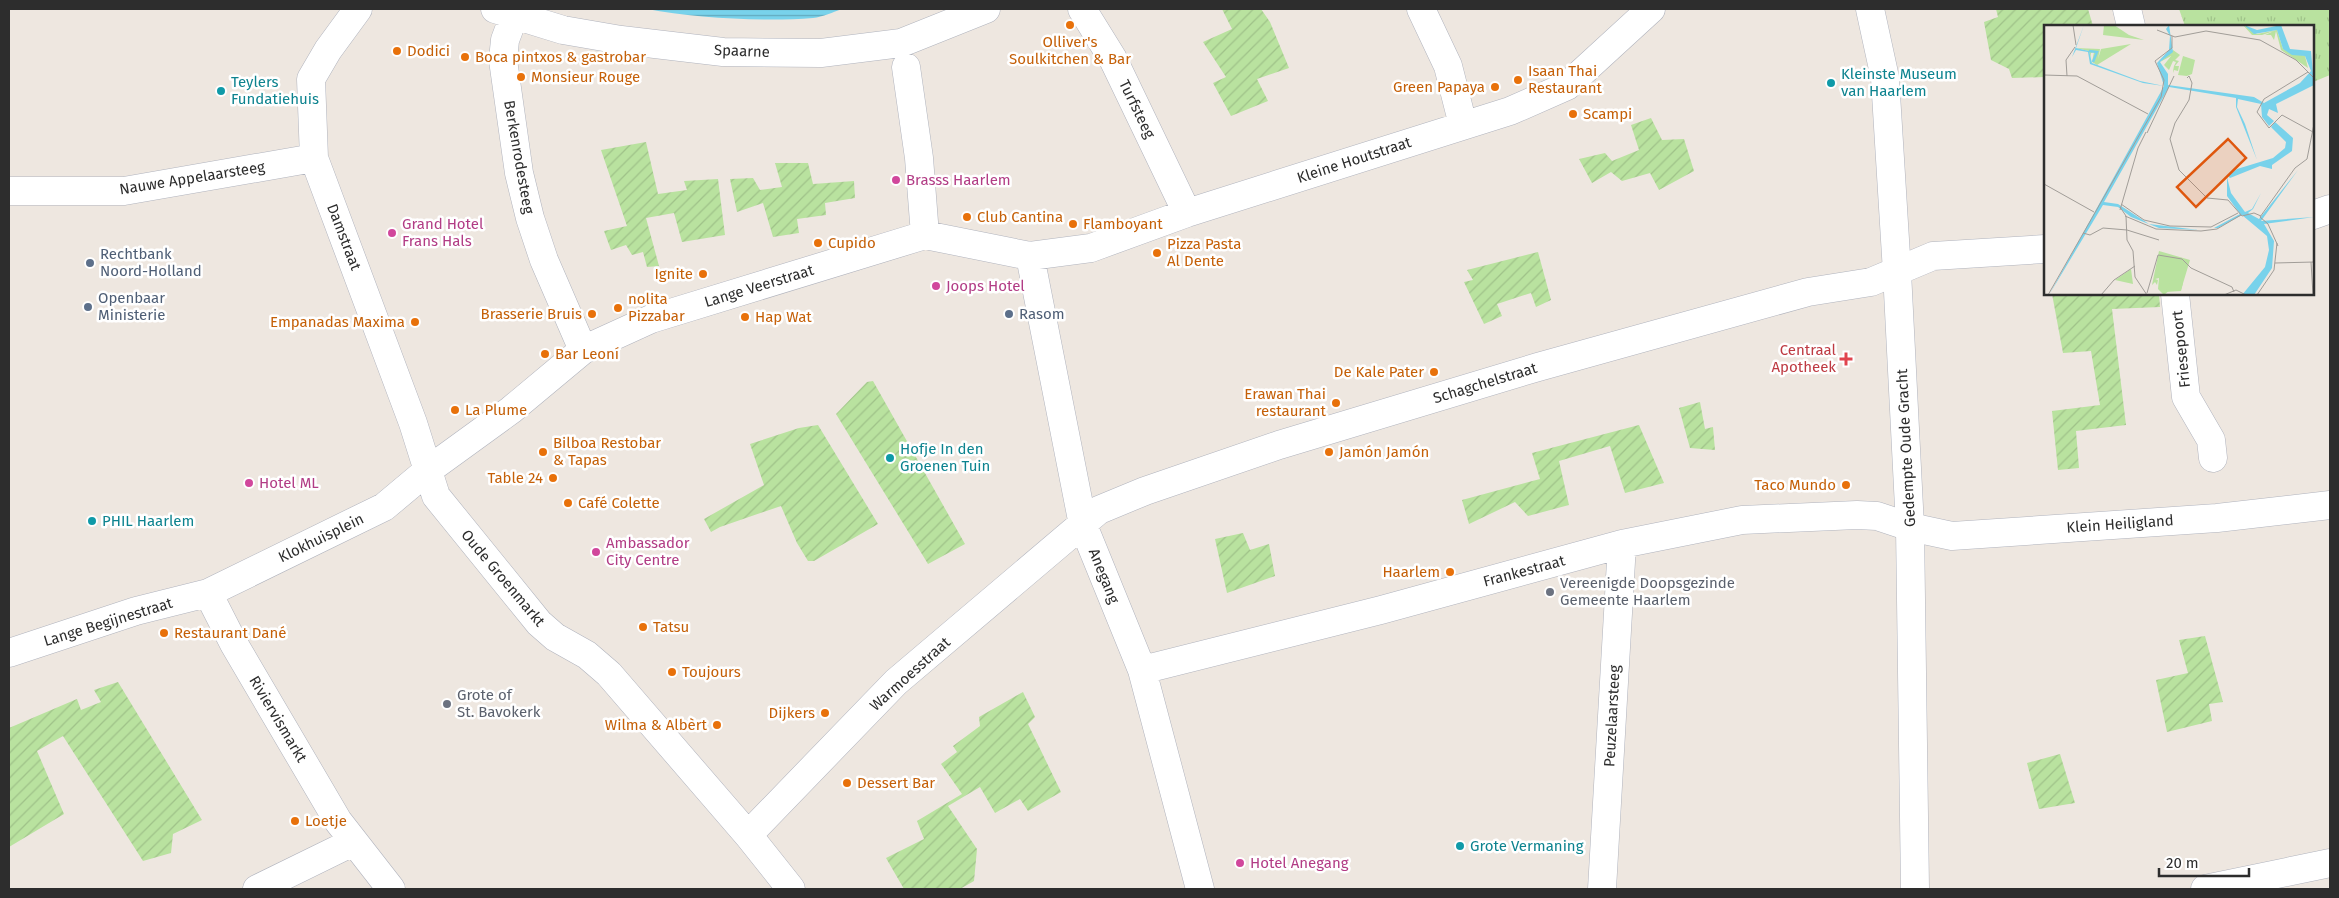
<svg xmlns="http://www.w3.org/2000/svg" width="2339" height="898" font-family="'Fira Sans',sans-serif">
  <defs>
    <pattern id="grass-tufts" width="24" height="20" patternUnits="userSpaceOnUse" patternTransform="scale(1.25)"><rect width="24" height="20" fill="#b9e29f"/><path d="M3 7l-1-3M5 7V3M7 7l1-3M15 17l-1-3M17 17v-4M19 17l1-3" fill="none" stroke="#9fc289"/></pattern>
    <pattern id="garden-furrows" width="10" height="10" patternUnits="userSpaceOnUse" patternTransform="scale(1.25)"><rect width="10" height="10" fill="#b9e29f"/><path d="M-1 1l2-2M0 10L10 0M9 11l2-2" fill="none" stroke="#9fc289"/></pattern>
    <pattern id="water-rules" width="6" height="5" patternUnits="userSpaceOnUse" patternTransform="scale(1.25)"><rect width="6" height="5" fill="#78d2eb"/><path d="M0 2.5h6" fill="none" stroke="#63abbf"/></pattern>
  </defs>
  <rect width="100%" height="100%" fill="#eee7e0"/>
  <path fill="url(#grass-tufts)" d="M 2179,9 L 2330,9 L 2330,75 L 2313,82 L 2313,26 L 2185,26 Z"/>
  <path fill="url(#garden-furrows)" d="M 1222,9 L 1261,9 L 1270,22 L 1289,68 L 1257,79 L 1268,101 L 1231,116 L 1213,83 L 1226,77 L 1203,42 L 1232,29 Z
    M 1996,9 L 2088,9 L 2093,26 L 2045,26 L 2045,77 L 2012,78 L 2009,69 L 1991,60 L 1984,22 L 1998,17 Z
    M 1651,118 L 1662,140 L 1684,139 L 1694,171 L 1659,190 L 1650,173 L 1622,181 L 1611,172 L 1592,183 L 1579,159 L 1605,153 L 1612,161 L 1639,150 L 1631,125 Z
    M 646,142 L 658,194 L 687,190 L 684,181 L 718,179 L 725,235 L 682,242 L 674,213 L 646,218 L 659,266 L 647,267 L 643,252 L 632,255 L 626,245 L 611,250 L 604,231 L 627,226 L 601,150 Z
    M 775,163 L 808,163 L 813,184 L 854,181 L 855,198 L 825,203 L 826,215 L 797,219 L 799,233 L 773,237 L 763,203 L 737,212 L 730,179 L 753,178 L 760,190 L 782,187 Z
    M 1538,252 L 1551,300 L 1536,307 L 1531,293 L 1497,304 L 1502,316 L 1484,324 L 1464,282 L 1473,280 L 1467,270 Z
    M 2052,294 L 2159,294 L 2160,307 L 2112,309 L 2126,425 L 2076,431 L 2079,468 L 2058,470 L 2052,411 L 2100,405 L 2091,351 L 2063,353 Z
    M 873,381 L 965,544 L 928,564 L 836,414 L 867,382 Z
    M 1700,402 L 1705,429 L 1713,427 L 1715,450 L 1690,448 L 1679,408 Z
    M 818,425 L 878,524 L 814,561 L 808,561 L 797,543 L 781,506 L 720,527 L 711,532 L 704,519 L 764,485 L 750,444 L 799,428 Z
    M 1639,425 L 1664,483 L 1625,493 L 1610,446 L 1559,461 L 1569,505 L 1528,516 L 1515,502 L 1469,524 L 1462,500 L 1540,479 L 1532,453 Z
    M 1243,533 L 1250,550 L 1269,544 L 1275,576 L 1227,593 L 1215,539 Z
    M 2205,636 L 2223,702 L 2209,704 L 2212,721 L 2167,732 L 2156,680 L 2188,673 L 2179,640 Z
    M 118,682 L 202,820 L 173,834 L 171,853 L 143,861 L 63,736 L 37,751 L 64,814 L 9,847 L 9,728 L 77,699 L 81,710 L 101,702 L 94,690 Z
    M 1023,692 L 1035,717 L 1028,724 L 1061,792 L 1028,811 L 1020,799 L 995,813 L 980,787 L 948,806 L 977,849 L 974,881 L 960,889 L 904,889 L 886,858 L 924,839 L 917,821 L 962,794 L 941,764 L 957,752 L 953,746 L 980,726 L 979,717 Z
    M 2060,754 L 2075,803 L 2039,809 L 2027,763 Z"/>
  <path fill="url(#water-rules)" d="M 647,9 L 842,9 C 833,12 823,17 813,18 C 765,22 694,18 647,9 Z"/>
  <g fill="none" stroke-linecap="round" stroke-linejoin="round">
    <g stroke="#b0b3bd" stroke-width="29">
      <path id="street" d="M 358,9 L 328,50 L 311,79 L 314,158 L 413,423 L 436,496 L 539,623 L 555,637 L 587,655 L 609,674 L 748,835 L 791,889
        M 495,9 L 563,30 L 621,40 L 723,52 L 821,53 L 901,43 L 986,9
        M 1082,9 L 1113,59 L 1187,213
        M 1421,9 L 1448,66 L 1463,125
        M 2127,9 L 2131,26
        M 514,16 L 505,40 L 503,60 L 519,173 L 530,218 L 544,260 L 583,350
        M 906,67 L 919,158 L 925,235
        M 9,191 L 124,191 L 314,158
        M 2313,215 L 2330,209
        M 1030,256 L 1083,525 L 1142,670 L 1200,889
        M 2175,294 L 2186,397 L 2211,440 L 2213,458
        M 208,593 L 234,644 L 338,821 L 391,889
        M 9,653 L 136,611 L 208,593 L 384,507 L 427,471 L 511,410 L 583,350 L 651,319 L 925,235 L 1030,256 L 1091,248 L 1187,213 L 1510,111 L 1567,86 L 1651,9
        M 1142,670 L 1381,610 L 1622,544 L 1742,520 L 1857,515 L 1877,516 L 1910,527 L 1952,536 L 2217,518 L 2330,505
        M 748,835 L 896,682 L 1099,510 L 1145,491 L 1279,445 L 1538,367 L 1808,292 L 1871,282 L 1933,256 L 2045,249
        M 257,889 L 353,842
        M 1602,889 L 1622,544
        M 2205,889 L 2330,863"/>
    </g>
    <g stroke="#b0b3bd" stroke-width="29">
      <path id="secondary" d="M 1870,9 L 1885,78 L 1897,272 L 1910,527 L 1915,889"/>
    </g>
    <use href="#street" stroke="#fff" stroke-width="28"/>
    <use href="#secondary" stroke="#fff" stroke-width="28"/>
  </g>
  <g fill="#e8710a" stroke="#fff" stroke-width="2">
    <circle cx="1070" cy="25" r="5"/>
    <circle cx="397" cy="51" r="5"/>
    <circle cx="465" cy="57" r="5"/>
    <circle cx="521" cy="77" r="5"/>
    <circle cx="1518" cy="80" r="5"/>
    <circle cx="1495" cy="87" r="5"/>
    <circle cx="1573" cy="114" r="5"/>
    <circle cx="967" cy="217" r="5"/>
    <circle cx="1073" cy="224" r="5"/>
    <circle cx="818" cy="243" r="5"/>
    <circle cx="1157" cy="253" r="5"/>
    <circle cx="703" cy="274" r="5"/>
    <circle cx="618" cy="308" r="5"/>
    <circle cx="592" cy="314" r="5"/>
    <circle cx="745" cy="317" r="5"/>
    <circle cx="415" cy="322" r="5"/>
    <circle cx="545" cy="354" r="5"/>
    <circle cx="1434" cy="372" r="5"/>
    <circle cx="1336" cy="403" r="5"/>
    <circle cx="455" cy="410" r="5"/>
    <circle cx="543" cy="452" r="5"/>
    <circle cx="1329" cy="452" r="5"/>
    <circle cx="553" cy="478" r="5"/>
    <circle cx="1846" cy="485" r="5"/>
    <circle cx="568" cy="503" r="5"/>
    <circle cx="1450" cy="572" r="5"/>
    <circle cx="643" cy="627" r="5"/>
    <circle cx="164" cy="633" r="5"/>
    <circle cx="672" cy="672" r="5"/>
    <circle cx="825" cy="713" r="5"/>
    <circle cx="717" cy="725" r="5"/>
    <circle cx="847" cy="783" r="5"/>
    <circle cx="295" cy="821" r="5"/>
  </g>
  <g fill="#0f9aa8" stroke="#fff" stroke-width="2">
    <circle cx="1831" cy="83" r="5"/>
    <circle cx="221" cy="91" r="5"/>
    <circle cx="890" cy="458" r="5"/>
    <circle cx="92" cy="521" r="5"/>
    <circle cx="1460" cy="846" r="5"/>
  </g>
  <g fill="#d1479c" stroke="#fff" stroke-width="2">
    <circle cx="896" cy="180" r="5"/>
    <circle cx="392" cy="233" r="5"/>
    <circle cx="936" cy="286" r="5"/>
    <circle cx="249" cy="483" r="5"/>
    <circle cx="596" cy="552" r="5"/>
    <circle cx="1240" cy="863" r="5"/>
  </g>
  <g fill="#5c6f8a" stroke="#fff" stroke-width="2">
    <circle cx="90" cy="263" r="5"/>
    <circle cx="88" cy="307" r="5"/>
    <circle cx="1009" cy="314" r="5"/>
  </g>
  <path fill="#e0444e" stroke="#fff" stroke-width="2" d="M1843.5 351.5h5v5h5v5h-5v5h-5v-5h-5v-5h5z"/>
  <g fill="#6b7280" stroke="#fff" stroke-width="2">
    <circle cx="1550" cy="592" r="5"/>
    <circle cx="447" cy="704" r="5"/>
  </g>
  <g text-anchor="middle" stroke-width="5" stroke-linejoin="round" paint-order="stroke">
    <g font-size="15" fill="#c56008" stroke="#fff" text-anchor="start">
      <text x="1070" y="47" text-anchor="middle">Olliver's<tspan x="1070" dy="17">Soulkitchen &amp; Bar</tspan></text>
      <text x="407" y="56">Dodici</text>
      <text x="475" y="62">Boca pintxos &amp; gastrobar</text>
      <text x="1528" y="76">Isaan Thai<tspan x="1528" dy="17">Restaurant</tspan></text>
      <text x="531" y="82">Monsieur Rouge</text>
      <text x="1485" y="92" text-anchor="end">Green Papaya</text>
      <text x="1583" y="119">Scampi</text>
      <text x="977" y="222">Club Cantina</text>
      <text x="1083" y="229">Flamboyant</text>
      <text x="828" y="248">Cupido</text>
      <text x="1167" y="249">Pizza Pasta<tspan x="1167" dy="17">Al Dente</tspan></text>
      <text x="693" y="279" text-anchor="end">Ignite</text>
      <text x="628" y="304">nolita<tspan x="628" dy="17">Pizzabar</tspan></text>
      <text x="582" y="319" text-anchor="end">Brasserie Bruis</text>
      <text x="755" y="322">Hap Wat</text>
      <text x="405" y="327" text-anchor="end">Empanadas Maxima</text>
      <text x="555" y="359">Bar Leoní</text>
      <text x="1424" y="377" text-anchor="end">De Kale Pater</text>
      <text x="1326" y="399" text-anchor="end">Erawan Thai<tspan x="1326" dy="17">restaurant</tspan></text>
      <text x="465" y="415">La Plume</text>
      <text x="553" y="448">Bilboa Restobar<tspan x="553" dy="17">&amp; Tapas</tspan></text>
      <text x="1339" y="457">Jamón Jamón</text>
      <text x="543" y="483" text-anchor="end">Table 24</text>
      <text x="1836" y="490" text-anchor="end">Taco Mundo</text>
      <text x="578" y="508">Café Colette</text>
      <text x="1440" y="577" text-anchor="end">Haarlem</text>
      <text x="653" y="632">Tatsu</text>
      <text x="174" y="638">Restaurant Dané</text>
      <text x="682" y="677">Toujours</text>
      <text x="815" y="718" text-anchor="end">Dijkers</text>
      <text x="707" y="730" text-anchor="end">Wilma &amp; Albèrt</text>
      <text x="857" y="788">Dessert Bar</text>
      <text x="305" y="826">Loetje</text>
    </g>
    <g font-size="15" fill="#2d2d2d" stroke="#fff">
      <text transform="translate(742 51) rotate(2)" y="5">Spaarne</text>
      <text transform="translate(1137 109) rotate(64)" y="5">Turfsteeg</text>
      <text transform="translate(519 157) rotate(80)" y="5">Berkenrodesteeg</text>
      <text transform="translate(1354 160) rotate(-18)" y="5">Kleine Houtstraat</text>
      <text transform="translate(192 178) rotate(-9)" y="5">Nauwe Appelaarsteeg</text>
      <text transform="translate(344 237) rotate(69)" y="5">Damstraat</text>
      <text transform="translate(759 286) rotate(-17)" y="5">Lange Veerstraat</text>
      <text transform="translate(2181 349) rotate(-96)" y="5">Friesepoort</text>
      <text transform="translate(1485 383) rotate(-17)" y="5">Schagchelstraat</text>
      <text transform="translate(1906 448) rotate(-93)" y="5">Gedempte Oude Gracht</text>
      <text transform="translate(2120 524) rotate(-4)" y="5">Klein Heiligland</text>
      <text transform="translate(321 538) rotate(-26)" y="5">Klokhuisplein</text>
      <text transform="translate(1524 571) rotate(-15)" y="5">Frankestraat</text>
      <text transform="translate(1104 576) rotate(68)" y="5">Anegang</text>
      <text transform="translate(503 578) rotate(50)" y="5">Oude Groenmarkt</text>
      <text transform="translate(108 622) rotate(-17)" y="5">Lange Begijnestraat</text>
      <text transform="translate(910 674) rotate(-42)" y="5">Warmoesstraat</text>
      <text transform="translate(1612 716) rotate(-87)" y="5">Peuzelaarsteeg</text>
      <text transform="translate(278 719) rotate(59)" y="5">Riviervismarkt</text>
    </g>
    <g font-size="15" fill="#0d838f" stroke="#fff" text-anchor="start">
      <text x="1841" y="79">Kleinste Museum<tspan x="1841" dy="17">van Haarlem</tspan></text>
      <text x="231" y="87">Teylers<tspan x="231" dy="17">Fundatiehuis</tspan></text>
      <text x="900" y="454">Hofje In den<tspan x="900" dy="17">Groenen Tuin</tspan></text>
      <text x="102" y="526">PHIL Haarlem</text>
      <text x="1470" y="851">Grote Vermaning</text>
    </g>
    <g font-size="15" fill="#b23c85" stroke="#fff" text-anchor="start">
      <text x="906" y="185">Brasss Haarlem</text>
      <text x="402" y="229">Grand Hotel<tspan x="402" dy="17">Frans Hals</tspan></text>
      <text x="946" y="291">Joops Hotel</text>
      <text x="259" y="488">Hotel ML</text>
      <text x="606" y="548">Ambassador<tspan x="606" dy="17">City Centre</tspan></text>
      <text x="1250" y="868">Hotel Anegang</text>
    </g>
    <g font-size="15" fill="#4e5e75" stroke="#fff" text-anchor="start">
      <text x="100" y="259">Rechtbank<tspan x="100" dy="17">Noord-Holland</tspan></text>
      <text x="98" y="303">Openbaar<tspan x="98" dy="17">Ministerie</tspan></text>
      <text x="1019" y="319">Rasom</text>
    </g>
    <g font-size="15" fill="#be3a42" stroke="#fff" text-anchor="end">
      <text x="1836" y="355">Centraal<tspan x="1836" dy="17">Apotheek</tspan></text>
    </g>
    <g font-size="15" fill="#5b616d" stroke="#fff" text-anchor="start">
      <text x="1560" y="588">Vereenigde Doopsgezinde<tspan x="1560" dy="17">Gemeente Haarlem</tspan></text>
      <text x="457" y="700">Grote of<tspan x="457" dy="17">St. Bavokerk</tspan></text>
    </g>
  </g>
  <g transform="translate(2044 25)">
    <rect width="270" height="270" fill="#eee7e0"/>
    <path d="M 199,0 L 213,9 L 233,5 L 239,24 L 261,31 L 264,43 L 237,25 L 232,6 L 230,15 L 227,10 L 221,10 L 230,6 L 218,10 L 208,10 ZM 129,25 L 136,30 L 131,35 L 135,36 L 131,41 L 135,41 L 134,46 L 130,45 L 129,48 L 129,46 L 130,41 L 132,37 L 129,36 L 125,45 L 120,40 L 127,31 L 116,37 ZM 139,31 L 151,35 L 148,49 L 143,51 L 134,50 ZM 115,226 L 146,235 L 137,265 L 127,264 L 120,270 L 114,264 L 115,253 L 111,254 L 114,255 L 113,260 L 111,257 L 108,260 ZM 87,244 L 89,259 L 71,255 Z" fill="#b9e29f"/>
    <path d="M 60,0 L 70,0 L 85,10 L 100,15 L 59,10 ZM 87,19 L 53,40 L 48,37 L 50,27 L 47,28 L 46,34 L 49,38 L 46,34 L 45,26 L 32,23 L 56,24 L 54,34 L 57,24 ZM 135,254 L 139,258 L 137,266 L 121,267 L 127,256 Z" fill="#b9e29f"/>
    <path d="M 40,0 L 32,23 L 45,26 L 48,38 L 96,56 L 120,61 L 113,38 L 125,25 L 126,11 L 122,4 L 125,0 L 129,27 L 116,37 L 124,49 L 124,60 L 210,72 L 220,78 L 256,58 L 267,46 L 261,31 L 248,30 L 239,24 L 233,5 L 210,9 L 200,0 L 213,5 L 237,0 L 246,24 L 267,26 L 270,60 L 232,79 L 234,88 L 225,84 L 223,90 L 230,96 L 225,101 L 218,92 L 217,79 L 194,74 L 193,82 L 201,99 L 213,135 L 192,82 L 192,73 L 125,62 L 60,177 L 74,179 L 105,199 L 155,205 L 115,203 L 87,192 L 74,182 L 59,180 L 5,270 L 120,61 L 99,58 L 46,39 L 44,27 L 32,25 L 28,32 ZM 231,97 L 249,113 L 248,126 L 228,140 L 228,144 L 216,141 L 186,153 L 184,151 L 193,144 L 229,133 L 241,123 L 242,117 L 227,102 ZM 254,145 L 217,196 L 270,192 L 220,199 L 230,216 L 228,243 L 210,270 L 198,270 L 221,242 L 225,225 L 223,211 L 198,190 L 174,203 L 157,203 L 170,203 L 196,189 L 183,171 L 183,152 L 187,168 L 201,187 L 208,184 L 217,168 L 209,184 L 204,188 L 215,194 Z" fill="#78d2eb"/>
    <path fill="none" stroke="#78d2eb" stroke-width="2.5" d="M 45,26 L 53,27 L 49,37"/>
    <path fill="none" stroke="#a19d98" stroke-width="1" d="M 29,0 L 32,20M 113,5 L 131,12 L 162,6 L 216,15 L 252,35 L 270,53M 264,47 L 220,74 L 213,87 L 225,103 L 238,90 L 269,107M 0,50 L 33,51 L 104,89M 23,51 L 22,35 L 31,22M 143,53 L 145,51 L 148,58 L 145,75 L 131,98 L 126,114 L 135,145 L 163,173 L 184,175 L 198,191 L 210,188 L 217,191M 103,108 L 130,51M 0,159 L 50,187M 77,179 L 100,195 L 126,201 L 167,202 L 194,188M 76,182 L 82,191 L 83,215 L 89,226 L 91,252 L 103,270M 76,185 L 94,123 L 102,107M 81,191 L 112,204 L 157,206 L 173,204 L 197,190M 39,208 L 46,210 L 59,203 L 83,205 L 115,215M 234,221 L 224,199 L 216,192 L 251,143 L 263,134 L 270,99M 267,237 L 269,270M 231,238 L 270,237M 103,268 L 114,230 L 138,234 L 147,243 L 188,262 L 190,267M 4,270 L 117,72 L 120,55 L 111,36 L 128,23 L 128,11M 57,270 L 70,255 L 91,241M 180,270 L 192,265 L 202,270M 213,270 L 230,245 L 233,218"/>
    <path fill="#df570e" fill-opacity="0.15" stroke="#df570e" stroke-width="2.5" d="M 184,114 L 202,133 L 152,182 L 133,162 Z"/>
    <rect width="270" height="270" fill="none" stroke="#2d2d2d" stroke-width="2.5"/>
  </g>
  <rect width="2339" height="898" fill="none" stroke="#2d2d2d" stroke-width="20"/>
  <path d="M2159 868v8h90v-8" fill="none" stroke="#2d2d2d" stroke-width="2.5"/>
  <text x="2166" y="868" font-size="15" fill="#2d2d2d" stroke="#ffffff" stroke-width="4" paint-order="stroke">20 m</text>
</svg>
